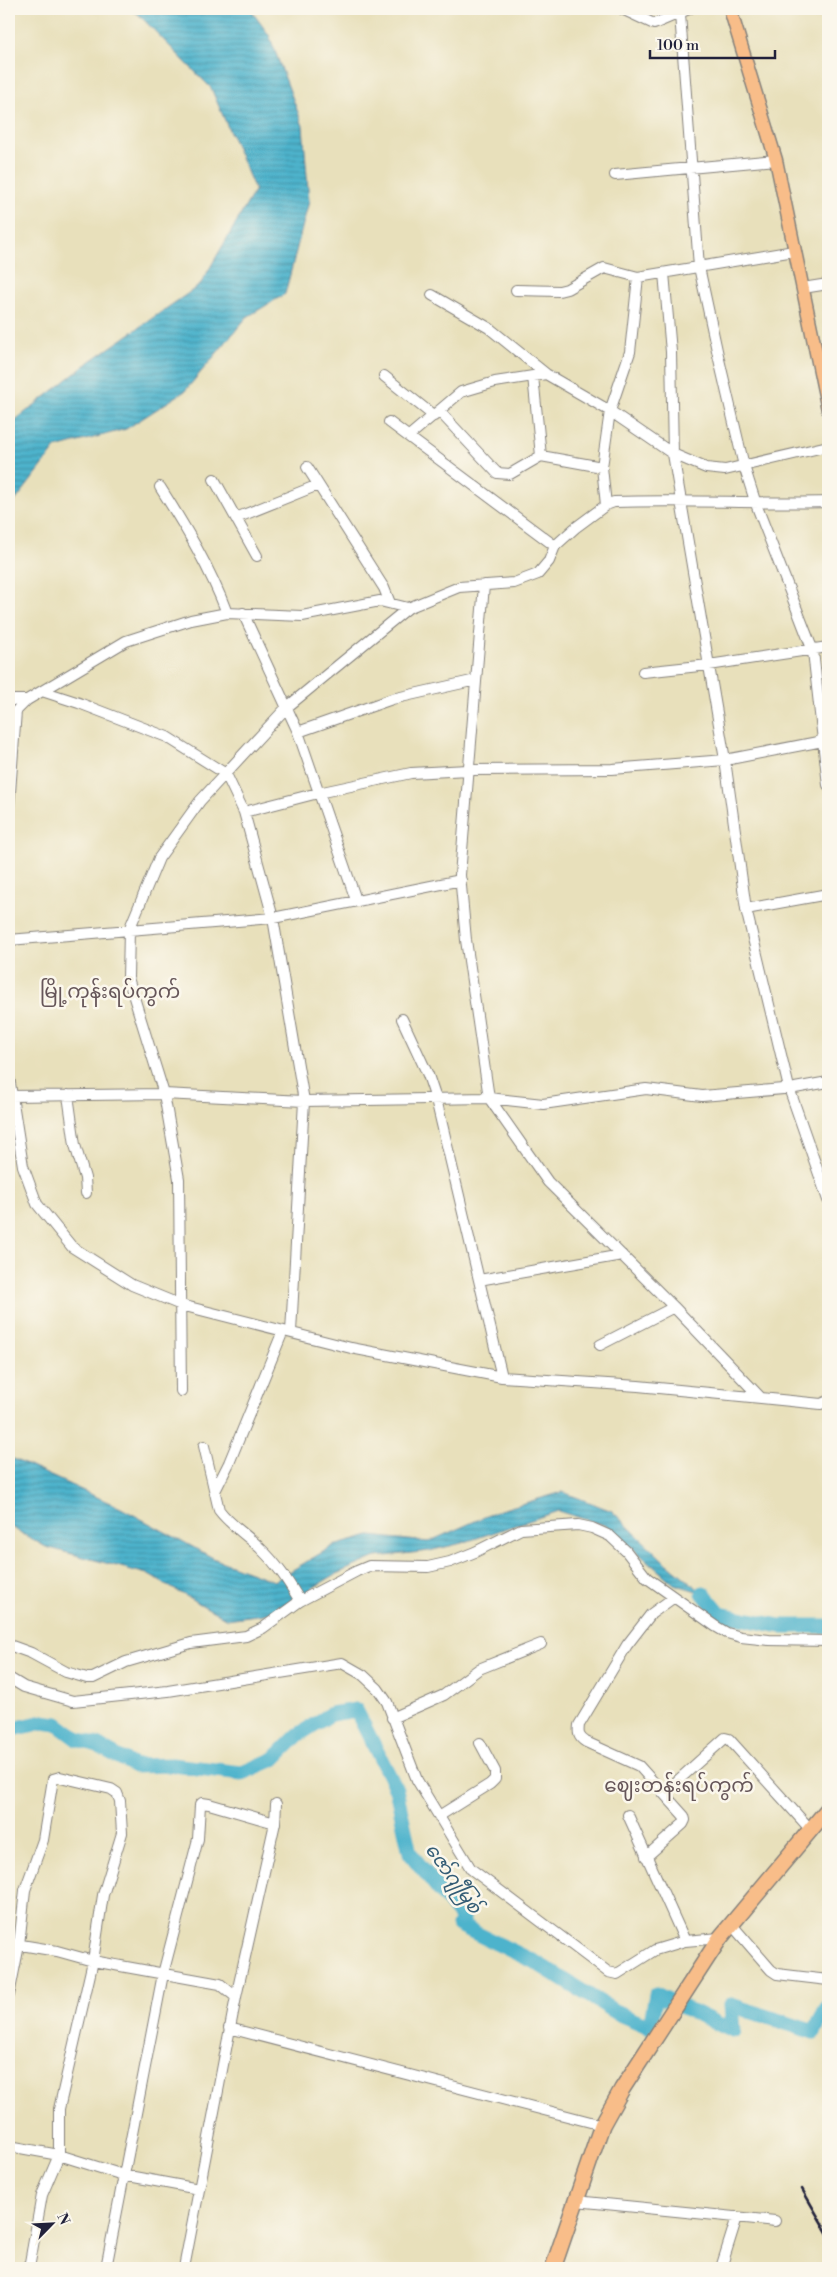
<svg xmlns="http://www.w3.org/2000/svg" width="837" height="2277" font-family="'Libre Bodoni','Noto Sans Myanmar',serif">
  <defs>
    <pattern id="water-rules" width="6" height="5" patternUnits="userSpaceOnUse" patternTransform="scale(1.25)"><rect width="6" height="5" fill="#4db3cc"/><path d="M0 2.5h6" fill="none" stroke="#4091a7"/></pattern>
  </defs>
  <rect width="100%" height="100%" fill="#fbf7ec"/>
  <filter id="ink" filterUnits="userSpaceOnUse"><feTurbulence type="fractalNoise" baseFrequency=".02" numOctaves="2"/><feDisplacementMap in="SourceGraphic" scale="10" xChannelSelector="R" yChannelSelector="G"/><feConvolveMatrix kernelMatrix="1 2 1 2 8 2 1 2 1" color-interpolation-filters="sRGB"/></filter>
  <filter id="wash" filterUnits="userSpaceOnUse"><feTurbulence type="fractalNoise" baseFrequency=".0096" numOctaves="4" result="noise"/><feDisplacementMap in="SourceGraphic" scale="20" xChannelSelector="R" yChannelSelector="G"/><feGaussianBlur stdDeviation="1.12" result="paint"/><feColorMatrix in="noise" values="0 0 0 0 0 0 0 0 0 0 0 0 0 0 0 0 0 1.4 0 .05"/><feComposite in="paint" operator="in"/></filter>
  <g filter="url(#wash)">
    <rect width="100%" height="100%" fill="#e8e0bb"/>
    <path fill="url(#water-rules)" stroke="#386a84" d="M 130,9 L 250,9 L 269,35 L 303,126 L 309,201 L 285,294 L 247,317 L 185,391 L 126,429 L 56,448 L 9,509 L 9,425 L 92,360 L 200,285 L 255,190 L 211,88 L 138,14 Z
      M 9,1457 L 121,1508 L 215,1559 L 274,1581 L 333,1546 L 370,1536 L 428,1542 L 500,1510 L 563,1492 L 612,1511 L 663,1560 L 703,1593 L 674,1584 L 607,1526 L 558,1511 L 462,1543 L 429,1551 L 376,1557 L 336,1574 L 271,1613 L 227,1619 L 147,1574 L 46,1547 L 9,1526 Z"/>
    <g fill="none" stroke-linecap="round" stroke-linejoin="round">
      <path stroke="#4db3cc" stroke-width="15" d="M 703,1593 L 720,1614 L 780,1626 L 828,1626
        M 9,1730 L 43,1722 L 57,1724 L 77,1739 L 97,1745 L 135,1766 L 172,1765 L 242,1773 L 274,1759 L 298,1735 L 331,1714 L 356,1710 L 396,1789 L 410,1853 L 463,1920 L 459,1925 L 535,1962 L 619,2014 L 650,2027 L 656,1994 L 733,2031 L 731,2005 L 814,2032 L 828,2006"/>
    </g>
  </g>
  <g filter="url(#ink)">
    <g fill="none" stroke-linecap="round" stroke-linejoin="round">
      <g stroke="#85817b" stroke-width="12">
        <path id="minor" d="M 622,9 L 654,24 L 689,9
          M 677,9 L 680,14 L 699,267 L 718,355 L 744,466 L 756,504 L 813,651 L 828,785
          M 615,175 L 776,160
          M 664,273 L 671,352 L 673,454 L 725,760 L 746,909 L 789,1088 L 828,1200
          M 803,288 L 828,284
          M 516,290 L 559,291 L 567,289 L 604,268 L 638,277 L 794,251
          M 432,295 L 489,328 L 546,374 L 610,411 L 673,454 L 706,468 L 725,470 L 828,446
          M 384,376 L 434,416
          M 533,376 L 541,456
          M 439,411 L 497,473 L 510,474 L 541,456 L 602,467
          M 389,422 L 555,546
          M 409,436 L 461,392 L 495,382 L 546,374
          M 307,467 L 384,588 L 390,603
          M 214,479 L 257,556
          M 160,487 C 186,528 210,568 227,613
          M 606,505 L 602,467 L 610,411 L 630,352 L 638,277
          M 236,518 L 318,485
          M 484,585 L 460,875 L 466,940 L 489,1098 L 548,1182 L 674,1307 L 761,1398 L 821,1404 L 828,1401
          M 243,613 L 298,732 L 356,900
          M 643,672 L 709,665 L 828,647
          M 42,691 L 79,703 L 167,737 L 226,774 L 244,812 L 273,918 L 304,1101 L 291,1332
          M 9,700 L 27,700
          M 298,732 L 392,699 L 476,680
          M 9,806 L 16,711 L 27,700 L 126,641 L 191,620 L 227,613 L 302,616 L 380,601 L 408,608
          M 244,812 L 318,793 L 411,773 L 468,770 L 612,769 L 725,760 L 828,740
          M 746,909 L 828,894
          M 9,940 L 273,918 L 461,880
          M 402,1019 L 428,1075 L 436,1099 L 502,1377
          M 9,1077 L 23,1166 L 37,1204 L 72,1247 L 132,1285 L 181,1305 L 351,1348 L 502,1377 L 638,1386 L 761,1398
          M 68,1095 L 75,1145 L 85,1178 L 86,1193
          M 11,1096 L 164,1094 L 304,1101 L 489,1098 L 543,1104 L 646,1089 L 702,1096 L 795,1088 L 828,1082
          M 479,1280 L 622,1255
          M 600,1345 L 674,1307
          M 181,1391 L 179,1179 L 164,1094 L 128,978 L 129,930 L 159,858 L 200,801 L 286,708 L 408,608 L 459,587 L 514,583 L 538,574 L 549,561 L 555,546 L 575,528 L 606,505 L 614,502 C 686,499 757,504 828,502
          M 204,1446 L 219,1510 C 230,1525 247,1535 260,1548 C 277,1564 288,1581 300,1601
          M 215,1491 L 229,1463 L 283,1331
          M 9,1645 L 31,1653 L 66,1672 L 87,1678 L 93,1678 L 126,1662 L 191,1643 L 246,1636 L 263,1628 L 300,1601 L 357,1571 L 369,1566 L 428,1567 L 450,1562 L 475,1552 L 521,1529 L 578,1525 L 592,1528 L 610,1536 L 626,1551 L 647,1578 L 715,1626 L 727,1633 L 741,1637 L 769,1640 L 828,1641
          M 9,1678 L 24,1687 L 73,1701 L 168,1691 L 342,1663 L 363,1675 L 378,1689 L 387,1702 L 417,1780 L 471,1869 L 608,1972 L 617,1974 L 655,1950 L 685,1941 L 720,1938
          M 392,1718 L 444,1695 L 479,1669 L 541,1644
          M 664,1793 L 725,1738 L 729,1739 L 811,1830
          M 628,1815 L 685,1941
          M 439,1816 L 490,1784 L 495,1779 L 495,1771 L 480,1743
          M 646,1857 L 683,1824 L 685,1820 L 684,1816 L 639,1766 L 586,1742 C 578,1737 578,1733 579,1725 L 627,1645 L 651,1614 L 673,1598
          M 732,1925 L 771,1970 L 777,1974 L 828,1980
          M 9,1943 L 57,1951 L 93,1961 L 220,1984 L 236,1997 L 184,2268
          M 9,1995 L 19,1945 L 25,1890 L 43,1840 L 53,1779 L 60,1777 L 111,1789 L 117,1793 L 120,1801 L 122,1833 L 103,1895 L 93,1961 L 59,2109 L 59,2155 L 42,2195 L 29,2268
          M 236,1997 L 275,1823 L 276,1804
          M 229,2028 L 602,2125
          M 9,2146 L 59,2155 L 123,2175 L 199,2189
          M 576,2201 L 775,2221
          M 106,2268 L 163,1974 L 198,1839 L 200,1805 L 202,1803 L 209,1804 L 275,1823
          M 721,2268 L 737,2217"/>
      </g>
      <g stroke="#85817b" stroke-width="15">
        <path id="major" d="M 730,9 L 776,160 L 828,410"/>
      </g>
      <g stroke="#85817b" stroke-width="18">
        <path id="highway" d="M 553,2268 L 602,2125 L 622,2089 L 720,1938 L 828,1809"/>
      </g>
      <use href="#minor" stroke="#fff" stroke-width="10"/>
      <use href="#major" stroke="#f8bd89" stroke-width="12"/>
      <use href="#highway" stroke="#f8bd89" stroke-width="15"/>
      <path stroke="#22223b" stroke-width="2.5" d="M 802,2189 L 828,2234"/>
    </g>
  </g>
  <g text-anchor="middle" stroke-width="5" stroke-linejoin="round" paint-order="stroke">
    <g font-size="19" font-style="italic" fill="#335c75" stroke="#fbf7ec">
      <text transform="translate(454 1878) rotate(54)" y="7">ဇော်ဂျီမြစ်</text>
    </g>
    <g font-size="20" fill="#665659" stroke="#fbf7ec">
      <text x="110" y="998">မြို့ကုန်းရပ်ကွက်</text>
      <text x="679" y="1792">ဈေးတန်းရပ်ကွက်</text>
    </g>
  </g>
  <rect width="837" height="2277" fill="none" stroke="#fbf7ec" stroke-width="30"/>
  <g transform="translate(52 2224) rotate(66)" stroke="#fbf7ec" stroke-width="4" paint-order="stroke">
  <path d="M0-4L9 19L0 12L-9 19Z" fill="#22223b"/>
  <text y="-8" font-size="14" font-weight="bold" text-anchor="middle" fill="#22223b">N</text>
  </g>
  <path d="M650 50v8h125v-8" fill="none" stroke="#22223b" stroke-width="2.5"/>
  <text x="657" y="50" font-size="15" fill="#22223b" stroke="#fbf7ec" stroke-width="4" paint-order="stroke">100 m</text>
</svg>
